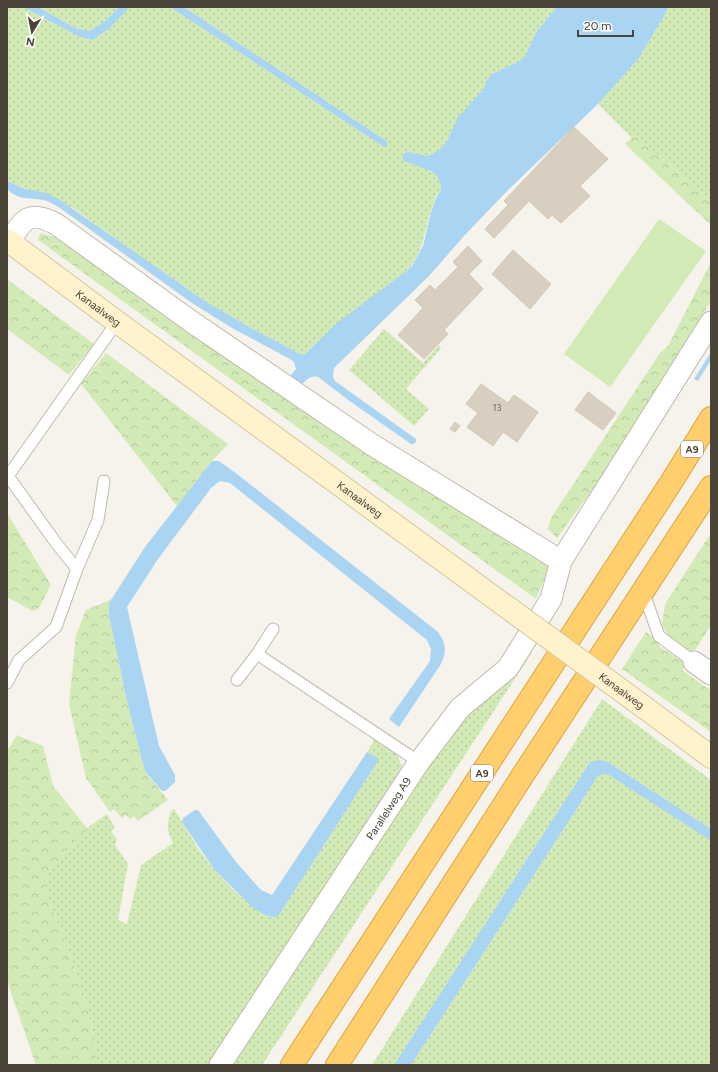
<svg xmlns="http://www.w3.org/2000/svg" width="718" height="1072" font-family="Figtree,sans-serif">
  <defs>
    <pattern id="grass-dots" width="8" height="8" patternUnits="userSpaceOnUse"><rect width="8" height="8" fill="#d2eab5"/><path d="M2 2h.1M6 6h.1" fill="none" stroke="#b6ca9c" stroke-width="1.8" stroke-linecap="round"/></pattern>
    <pattern id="forest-crowns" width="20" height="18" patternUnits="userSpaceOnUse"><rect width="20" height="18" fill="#d2eab5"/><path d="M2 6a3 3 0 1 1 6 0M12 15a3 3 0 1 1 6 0" fill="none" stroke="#b6ca9c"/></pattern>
  </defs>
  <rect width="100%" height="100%" fill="#f6f3ec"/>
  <path fill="url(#grass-dots)" d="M 7,7 L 23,7 L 80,37 L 93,40 L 110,28 L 130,7 L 170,7 L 384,147 L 388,142 L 184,7 L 557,7 L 537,31 L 525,56 L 518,62 L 492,74 L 487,81 L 483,90 L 459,117 L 447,141 L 439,150 L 428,156 L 412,153 L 407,151 L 404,161 C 414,166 431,168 438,177 C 440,180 442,185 441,188 C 440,192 438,193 436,196 C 434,200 433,206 431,211 C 423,234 424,254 405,272 C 370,300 336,322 304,355 L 302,355 L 251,328 L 205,301 L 137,254 L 73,208 L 7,181 Z
    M 38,7 L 119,7 L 104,22 L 89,31 L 75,28 Z
    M 668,7 L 711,7 L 711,200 L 635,135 L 632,138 L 598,104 L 639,58 L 667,11 Z
    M 384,329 L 423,363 L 439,345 L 441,348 L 406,389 L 429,409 L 414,426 L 349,370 Z
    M 533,651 L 262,1065 L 232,1065 L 452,730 L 482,702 Z
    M 602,699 L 711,780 L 711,829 L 608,762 L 590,762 L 394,1065 L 372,1065 Z
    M 375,739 L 397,755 L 405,773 L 215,1065 L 98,1065 L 87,1002 L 45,889 L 48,873 L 87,828 L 107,814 L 115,828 L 111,831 L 117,839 L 115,845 L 128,864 L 118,920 L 127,924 L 141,865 L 173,843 C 166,829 167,826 171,811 L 174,809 C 187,829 198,851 214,869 C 223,880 254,911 267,916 C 271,917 275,917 279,915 L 378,761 L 378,758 L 367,752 Z
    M 606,772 L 711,841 L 711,1065 L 411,1065 L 598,776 Z"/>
  <path fill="url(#forest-crowns)" d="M 635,135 L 711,200 L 711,225 L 625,144 Z
    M 40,233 L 66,240 L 294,401 L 549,567 L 536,599 L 38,240 Z
    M 711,262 L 711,301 L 680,354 L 613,462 L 557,538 L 548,529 L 551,518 L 660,353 L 668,346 Z
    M 7,279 L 94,344 L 69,375 L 7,329 Z
    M 106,353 L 228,444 L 212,461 L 177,506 L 81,384 Z
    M 7,513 L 51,585 L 39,608 L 32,611 L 7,597 Z
    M 711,533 L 711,625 L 695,650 L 688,651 L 668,636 L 662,625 L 665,604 Z
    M 112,599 L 109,603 L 109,616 L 128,706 L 145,771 L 168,800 L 138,821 L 134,816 L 130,819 L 126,815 L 122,818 L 114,809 L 110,812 L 86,778 L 69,704 L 76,635 L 86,610 Z
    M 646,632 L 652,636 L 661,648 L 686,663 L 682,670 L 711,691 L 711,732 L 622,669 Z
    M 17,735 L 43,746 L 53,786 L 87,828 L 48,873 L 45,889 L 87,1002 L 98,1065 L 36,1065 L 7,981 L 7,751 Z"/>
  <path fill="#d2eab5" d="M 659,219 L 706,251 L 610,387 L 564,354 Z"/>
  <path fill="#a9d4f2" d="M 23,7 L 38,7 L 75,28 L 89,31 L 104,22 L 119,7 L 130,7 L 110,28 L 93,40 L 80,37 Z
    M 170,7 L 184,7 L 388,142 L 386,147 L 384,147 Z
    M 557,7 L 668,7 L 667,11 L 639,58 L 598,104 L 508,190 L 464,236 L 429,276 L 334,368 L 333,377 L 335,381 L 416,439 L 416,442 L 413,444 L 411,444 L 351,402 L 318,377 C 310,375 306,381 300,386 L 289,378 L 296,369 L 294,362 L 290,359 L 232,328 L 192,303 L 60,208 C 55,205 49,201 43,200 C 28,197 19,201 7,189 L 7,181 L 25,189 L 47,193 L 60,200 L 205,301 L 251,328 L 300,354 L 304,355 L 337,323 L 405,272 L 412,266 L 423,246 L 431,212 L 437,196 L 441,190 L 441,185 L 437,176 L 431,171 L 404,161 L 402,157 L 407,151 L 412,153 L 428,156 L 439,150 L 447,141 L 458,117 L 483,90 L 487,80 L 492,74 L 518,62 L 525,56 L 537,31 Z
    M 711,352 L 711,360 L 698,381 L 694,379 Z
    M 212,461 L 219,461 L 237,474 L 438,632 C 446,644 447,650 441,664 L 399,727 L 389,719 L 430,661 L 431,649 L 427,640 L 230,483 L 220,481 L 211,488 L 158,559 L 127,607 L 159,746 L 175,775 L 175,782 L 165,791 L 162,791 L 145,771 L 128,706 L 109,616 L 109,603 L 145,547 Z
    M 367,752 L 378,758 L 378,761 L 279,915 L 275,917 L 267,916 L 253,908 L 214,869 L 182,822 L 183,818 L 195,810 L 198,810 L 236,862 L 261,890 L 272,895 Z
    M 600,760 L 608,762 L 711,829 L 711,841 L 606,773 L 598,776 L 411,1065 L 394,1065 L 590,762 Z"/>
  <path fill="#d8cfc1" stroke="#d3c7b4" d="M 574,127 L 608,159 L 580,186 L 590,196 L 561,223 L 552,215 L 548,219 L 529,201 L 494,238 L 485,229 L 508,205 L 504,201 Z
    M 468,246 L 482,261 L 469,274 L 483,289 L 444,330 L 448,334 L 424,359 L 398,335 L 423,308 L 415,300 L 430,285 L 435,290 L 458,267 L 453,262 Z
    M 513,250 L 551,284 L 530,309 L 492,274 Z
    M 481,384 L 508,403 L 514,395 L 538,412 L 517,442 L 503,432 L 493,446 L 467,427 L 478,413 L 466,404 Z
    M 588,392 L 616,413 L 603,430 L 575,410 Z
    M 455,422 L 460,426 L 455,432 L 450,429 Z"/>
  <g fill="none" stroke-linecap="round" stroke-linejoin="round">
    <g stroke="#c2bbae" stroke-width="13">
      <path id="lane" d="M 7,475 L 8,476 L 117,322
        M 77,569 L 98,520 L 104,481
        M 643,591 L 659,636 L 694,662
        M 257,654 L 273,629
        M 237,680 L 257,654 L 419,762
        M 7,683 L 19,660 L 56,627 L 77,569 L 56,543 L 8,476"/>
    </g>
    <g stroke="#c2bbae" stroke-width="23">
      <g id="street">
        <path d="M 10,242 C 23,218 30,210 56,224 L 192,322 L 371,444 L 561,561"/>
        <path d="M 694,662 L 711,674"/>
        <path id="s1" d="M 220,1065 L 419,762 L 460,708 L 508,668 L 551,599 L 561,561 L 711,322"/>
      </g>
    </g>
    <g stroke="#d6c79b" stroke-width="24">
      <g id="secondary">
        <path id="s2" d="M 7,240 L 117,322 L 511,610"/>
        <path d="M 648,710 L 711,757"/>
      </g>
    </g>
    <g stroke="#e0a43c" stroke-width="24">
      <path id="highway" d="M 292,1065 L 672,481 L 711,418
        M 337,1065 L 521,778 L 711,487"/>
    </g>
    <use href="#lane" stroke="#fff" stroke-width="11"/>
    <use href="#street" stroke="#fff" stroke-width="21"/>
    <use href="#secondary" stroke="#fff3cd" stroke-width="22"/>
    <use href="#highway" stroke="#ffcf6e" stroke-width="22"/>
    <g stroke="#d6c79b" stroke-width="24" stroke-linecap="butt">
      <g id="secondary-bridge">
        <path id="s3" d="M 511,610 L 648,710"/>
      </g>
    </g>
    <use href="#secondary-bridge" stroke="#fff3cd" stroke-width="22"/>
  </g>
  <g text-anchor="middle" stroke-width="3" stroke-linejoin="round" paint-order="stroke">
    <g font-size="9" fill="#6e675b">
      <text x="497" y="411">13</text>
    </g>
    <g fill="#fff" stroke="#817c74" stroke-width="1">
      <rect x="681" y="441" width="22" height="16" rx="3"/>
      <rect x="471" y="765" width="22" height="16" rx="3"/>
    </g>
    <g font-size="10" font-weight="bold" fill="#4b4439">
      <text x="692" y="453">A9</text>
      <text x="482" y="777">A9</text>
    </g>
    <g font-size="11" fill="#4b4439" stroke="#fff">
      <text dy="4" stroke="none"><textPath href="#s2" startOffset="114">Kanaalweg</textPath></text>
      <text dy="4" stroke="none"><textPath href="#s2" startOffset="438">Kanaalweg</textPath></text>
      <text dy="4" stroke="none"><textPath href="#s3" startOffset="137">Kanaalweg</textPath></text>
      <text dy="4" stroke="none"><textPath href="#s1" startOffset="307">Parallelweg A9</textPath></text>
    </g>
  </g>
  <rect width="718" height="1072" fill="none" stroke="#4b4439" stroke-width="16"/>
  <g transform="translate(32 32) rotate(190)" stroke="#ffffff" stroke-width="3" paint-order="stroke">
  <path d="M0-3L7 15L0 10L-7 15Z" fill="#4b4439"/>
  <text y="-6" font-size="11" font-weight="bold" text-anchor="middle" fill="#4b4439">N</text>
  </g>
  <path d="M578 30v6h55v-6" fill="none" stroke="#4b4439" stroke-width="2"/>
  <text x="584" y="30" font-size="12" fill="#4b4439" stroke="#ffffff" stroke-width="3" paint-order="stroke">20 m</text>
</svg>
